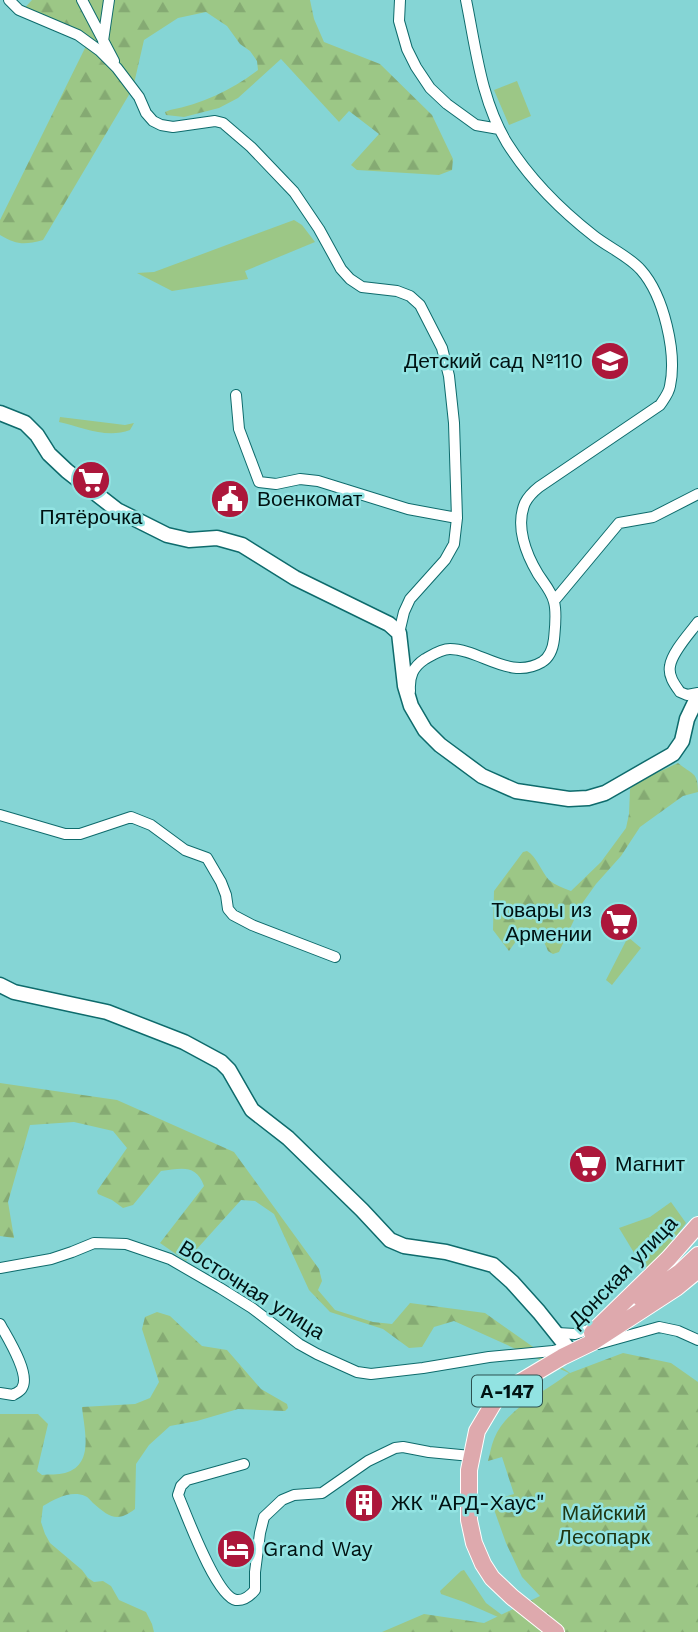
<svg xmlns="http://www.w3.org/2000/svg" width="698" height="1632" font-family="'Work Sans',sans-serif">
  <defs>
    <pattern id="forest-firs" width="22" height="20" patternUnits="userSpaceOnUse" patternTransform="scale(1.75)"><rect width="22" height="20" fill="#9cc786"/><path d="M5 1l3.5 6h-7zM16 11l3.5 6h-7z" fill="#85aa73"/></pattern>
  </defs>
  <rect width="100%" height="100%" fill="#85d5d5"/>
  <path fill="#9cc786" d="M 517,81 L 531,116 L 509,125 L 494,90 Z
    M 294,220 L 302,225 L 315,242 L 245,271 L 248,279 L 172,291 L 137,273 L 154,272 Z
    M 60,417 L 125,425 L 134,423 L 130,430 C 106,439 82,427 59,422 Z
    M 628,937 L 641,948 L 612,985 L 606,980 Z
    M 671,1202 L 686,1223 L 667,1248 L 646,1270 L 642,1266 L 619,1228 L 650,1217 Z
    M 464,1570 L 486,1603 L 514,1624 L 464,1602 L 441,1594 L 440,1591 L 461,1571 Z"/>
  <path fill="url(#forest-firs)" d="M 32,0 L 310,0 L 314,19 L 324,42 L 380,64 L 432,115 L 453,159 L 452,170 L 439,175 L 357,170 L 351,165 L 379,134 L 349,111 L 339,122 L 281,59 L 238,98 L 219,108 L 184,117 L 166,115 L 165,112 L 170,110 C 202,104 232,90 258,70 L 257,61 L 250,51 L 240,44 L 227,26 L 206,12 L 178,18 L 144,40 L 133,88 L 43,240 C 24,245 17,245 0,235 L 0,220 L 88,42 L 20,13 Z
    M 678,763 C 692,775 698,771 698,792 L 683,796 L 640,827 L 621,856 L 596,884 L 581,905 L 559,952 L 553,954 L 548,951 L 540,933 L 531,929 L 519,937 L 509,951 L 493,930 L 494,891 L 523,852 L 527,851 C 537,857 541,871 549,880 C 555,885 563,888 571,891 L 601,862 L 626,828 L 629,814 L 630,789 L 637,782 Z
    M 0,1083 L 117,1100 L 234,1152 L 319,1269 L 322,1281 L 318,1290 L 335,1310 L 373,1322 L 392,1324 L 410,1303 L 485,1313 L 570,1373 L 623,1353 L 671,1363 L 698,1382 L 698,1632 L 382,1632 L 424,1614 L 484,1623 L 540,1596 L 522,1577 L 506,1543 L 491,1501 L 514,1494 L 502,1457 L 488,1461 C 490,1454 491,1446 494,1439 C 507,1407 544,1393 569,1373 L 454,1321 L 434,1327 L 422,1347 L 409,1348 L 383,1329 L 330,1312 L 309,1290 L 274,1214 L 255,1201 L 241,1200 L 186,1261 L 160,1243 L 204,1186 C 196,1163 180,1169 161,1171 L 133,1205 L 123,1208 L 112,1200 L 98,1194 L 97,1191 L 127,1148 L 113,1131 L 74,1122 L 30,1125 L 8,1202 L 14,1238 L 0,1236 Z
    M 157,1312 L 170,1316 L 202,1346 L 227,1350 L 261,1389 L 287,1404 L 288,1408 L 285,1411 L 238,1409 L 197,1421 L 170,1426 L 149,1445 L 136,1464 L 135,1509 C 117,1523 109,1517 93,1503 C 90,1500 88,1497 85,1496 C 71,1490 55,1499 43,1506 L 41,1522 L 45,1534 L 50,1543 L 82,1570 L 88,1578 L 94,1582 L 103,1581 L 111,1586 L 119,1600 L 146,1612 L 152,1624 L 154,1632 L 0,1632 L 0,1414 L 38,1414 L 48,1424 L 37,1471 L 42,1475 C 49,1474 58,1475 65,1473 C 95,1465 84,1429 82,1407 L 135,1404 L 150,1398 L 159,1382 L 142,1329 L 145,1317 Z"/>
  <g fill="none" stroke-linecap="round" stroke-linejoin="round">
    <g stroke="#0e6b6c" stroke-width="12">
      <path id="street" d="M 9,0 L 19,10 L 78,35 L 100,51 L 117,68 L 139,97 L 146,113 L 153,121 L 161,125 L 173,127 L 215,121 L 223,123 L 251,147 L 294,192 L 319,229 L 341,269 L 350,279 L 362,287 L 397,291 L 410,296 L 420,305 L 442,348 L 449,376 L 454,423 L 457,518 L 454,544 L 445,560 L 410,599 L 404,612 L 399,633
        M 82,0 L 114,61
        M 400,0 L 399,21 L 407,49 L 416,67 L 430,88 L 447,104 L 476,125 L 499,129
        M 103,41 L 109,0
        M 236,395 L 239,429 L 259,482 L 276,484 L 300,479 L 318,481 L 408,509 L 457,518
        M 554,601 L 619,523 L 653,517 L 698,494
        M 698,622 C 690,633 672,652 670,666 C 668,676 675,685 680,692 L 687,695 L 698,693
        M 410,691 C 409,676 413,667 425,659 C 432,655 441,649 450,649 C 480,649 510,681 542,662 C 550,657 553,648 554,639 C 555,628 557,613 554,602 C 552,592 543,582 538,574 C 526,554 515,526 525,503 C 528,497 534,491 539,487 L 660,405 C 664,399 669,393 670,386 C 677,353 664,296 641,270 C 630,257 608,247 594,236 C 562,211 529,178 507,143 C 481,100 476,49 466,0
        M 0,815 L 65,834 L 80,834 L 131,817 L 151,825 L 185,850 L 207,858 L 221,882 L 226,895 L 228,909 L 233,915 L 252,925 L 335,957
        M 0,1268 L 51,1259 L 72,1252 L 94,1243 L 126,1244 L 170,1259 L 220,1288 L 252,1308 L 299,1344 L 317,1354 L 357,1372 L 371,1374 L 423,1368 L 489,1357 L 553,1351 L 568,1347
        M 0,1324 C 7,1337 31,1374 22,1388 C 21,1391 16,1393 13,1395 L 0,1393
        M 557,1333 L 575,1334 L 594,1328
        M 598,1344 L 659,1327 L 678,1331 L 698,1340
        M 244,1464 L 187,1480 L 181,1486 L 178,1495 C 187,1516 216,1596 236,1600 C 244,1601 250,1596 255,1590 L 255,1572 L 260,1533 L 264,1517 L 282,1500 L 294,1495 L 322,1493 L 368,1461 L 395,1448 L 403,1447 L 429,1452 L 471,1456"/>
    </g>
    <g stroke="#0e6b6c" stroke-width="17">
      <path id="secondary" d="M 0,413 L 25,423 L 37,435 L 49,454 L 67,471 L 117,510 L 167,535 L 189,540 L 217,538 L 242,545 L 295,578 L 389,624 L 399,633 L 405,686 L 411,706 L 425,730 L 440,745 L 482,776 L 516,791 L 569,799 L 588,798 L 605,793 L 673,754 L 682,741 L 687,719 L 698,696
        M 0,985 L 14,992 L 107,1012 L 184,1042 L 221,1062 L 229,1070 L 252,1110 L 288,1138 L 362,1210 L 390,1240 L 404,1246 L 446,1252 L 493,1265 L 512,1282 L 539,1312 L 571,1352"/>
    </g>
    <g stroke="#fff" stroke-width="18">
      <path id="primary" d="M 641,1299 L 680,1272 L 698,1255
        M 592,1333 L 669,1258 L 698,1225
        M 556,1632 L 512,1597 L 492,1578 L 483,1564 L 474,1543 L 469,1520 L 469,1470 L 477,1431 L 496,1399 L 510,1388 L 562,1357 L 593,1342 L 676,1288 L 698,1270"/>
    </g>
    <use href="#street" stroke="#fff" stroke-width="10"/>
    <use href="#secondary" stroke="#fff" stroke-width="14"/>
    <use href="#primary" stroke="#dea9ad" stroke-width="16"/>
  </g>
  <defs>
    <g id="school-disc" transform="scale(2.0125)"><circle r="9.5" fill="#ac173b" stroke="#92e3e2"/><path d="M0-5L7-2L0 1L-7-2ZM-4 1L0 2.5L4 1V4Q0 6-4 4Z" fill="#fff"/></g>
    <g id="supermarket-disc" transform="scale(2.0125)"><circle r="9.5" fill="#ac173b" stroke="#92e3e2"/><path d="M-6-5.5h2.5l.6 2H6L4.5 2H-2.5L-4.4-4H-6ZM-1.5 3.2a1.3 1.3 0 1 0 .1 0ZM3 3.2a1.3 1.3 0 1 0 .1 0Z" fill="#fff"/></g>
    <g id="civic-disc" transform="scale(2.0125)"><circle r="9.5" fill="#ac173b" stroke="#92e3e2"/><path d="M-.6-6.5H3V-4.5H.6V-3L4-1V1h2V6H-6V1h2V-1L-.6-3ZM-1.2 2.5V6h2.4V2.5Z" fill="#fff"/></g>
    <g id="building-disc" transform="scale(2.0125)"><circle r="9.5" fill="#ac173b" stroke="#92e3e2"/><path d="M-4-6H4V6H1V3H-1V6H-4ZM-2.5-4.3h1.7v1.8h-1.7ZM.8-4.3h1.7v1.8H.8ZM-2.5-1h1.7V.8h-1.7ZM.8-1h1.7V.8H.8Z" fill="#fff"/></g>
    <g id="hotel-disc" transform="scale(2.0125)"><circle r="9.5" fill="#ac173b" stroke="#92e3e2"/><path d="M-6-4.5h1.5V1H6V5H4.5V3h-9V5H-6ZM-4 0a1.8 1.8 0 1 1 3.6 0ZM.5 0V-2.5h3Q6-2.5 6 0Z" fill="#fff"/></g>
  </defs>
  <g fill-rule="evenodd">
    <use href="#school-disc" x="610" y="361"/>
    <use href="#supermarket-disc" x="91" y="480"/>
    <use href="#civic-disc" x="230" y="499"/>
    <use href="#supermarket-disc" x="619" y="922"/>
    <use href="#supermarket-disc" x="588" y="1164"/>
    <use href="#building-disc" x="364" y="1503"/>
    <use href="#hotel-disc" x="236" y="1549"/>
  </g>
  <g text-anchor="middle" stroke-width="5" stroke-linejoin="round" paint-order="stroke">
    <rect fill="#92e3e2" stroke="#2c5150" stroke-width="2" x="472" y="1375.5" width="70" height="31" rx="5"/>
    <g font-size="19" font-weight="bold" fill="#001212">
      <text x="507" y="1398">А-147</text>
    </g>
    <g font-size="21" fill="#001212" stroke="#92e3e2" text-anchor="start">
      <text x="583" y="368" text-anchor="end">Детский сад №110</text>
      <text x="257" y="506">Военкомат</text>
      <text x="91" y="524" text-anchor="middle">Пятёрочка</text>
      <text x="592" y="917" text-anchor="end">Товары из<tspan x="592" dy="24">Армении</tspan></text>
      <text x="615" y="1171">Магнит</text>
      <text x="391" y="1510">ЖК "АРД-Хаус"</text>
      <text x="263" y="1556">Grand Way</text>
    </g>
    <g font-size="21" fill="#001212" stroke="#92e3e2">
      <text transform="translate(623 1272) rotate(-46)" y="7">Донская улица</text>
      <text transform="translate(252 1290) rotate(32)" y="7">Восточная улица</text>
    </g>
    <g font-size="21" fill="#203813" stroke="#92e3e2">
      <text x="604" y="1520">Майский<tspan x="604" dy="24">Лесопарк</tspan></text>
    </g>
  </g>
</svg>
